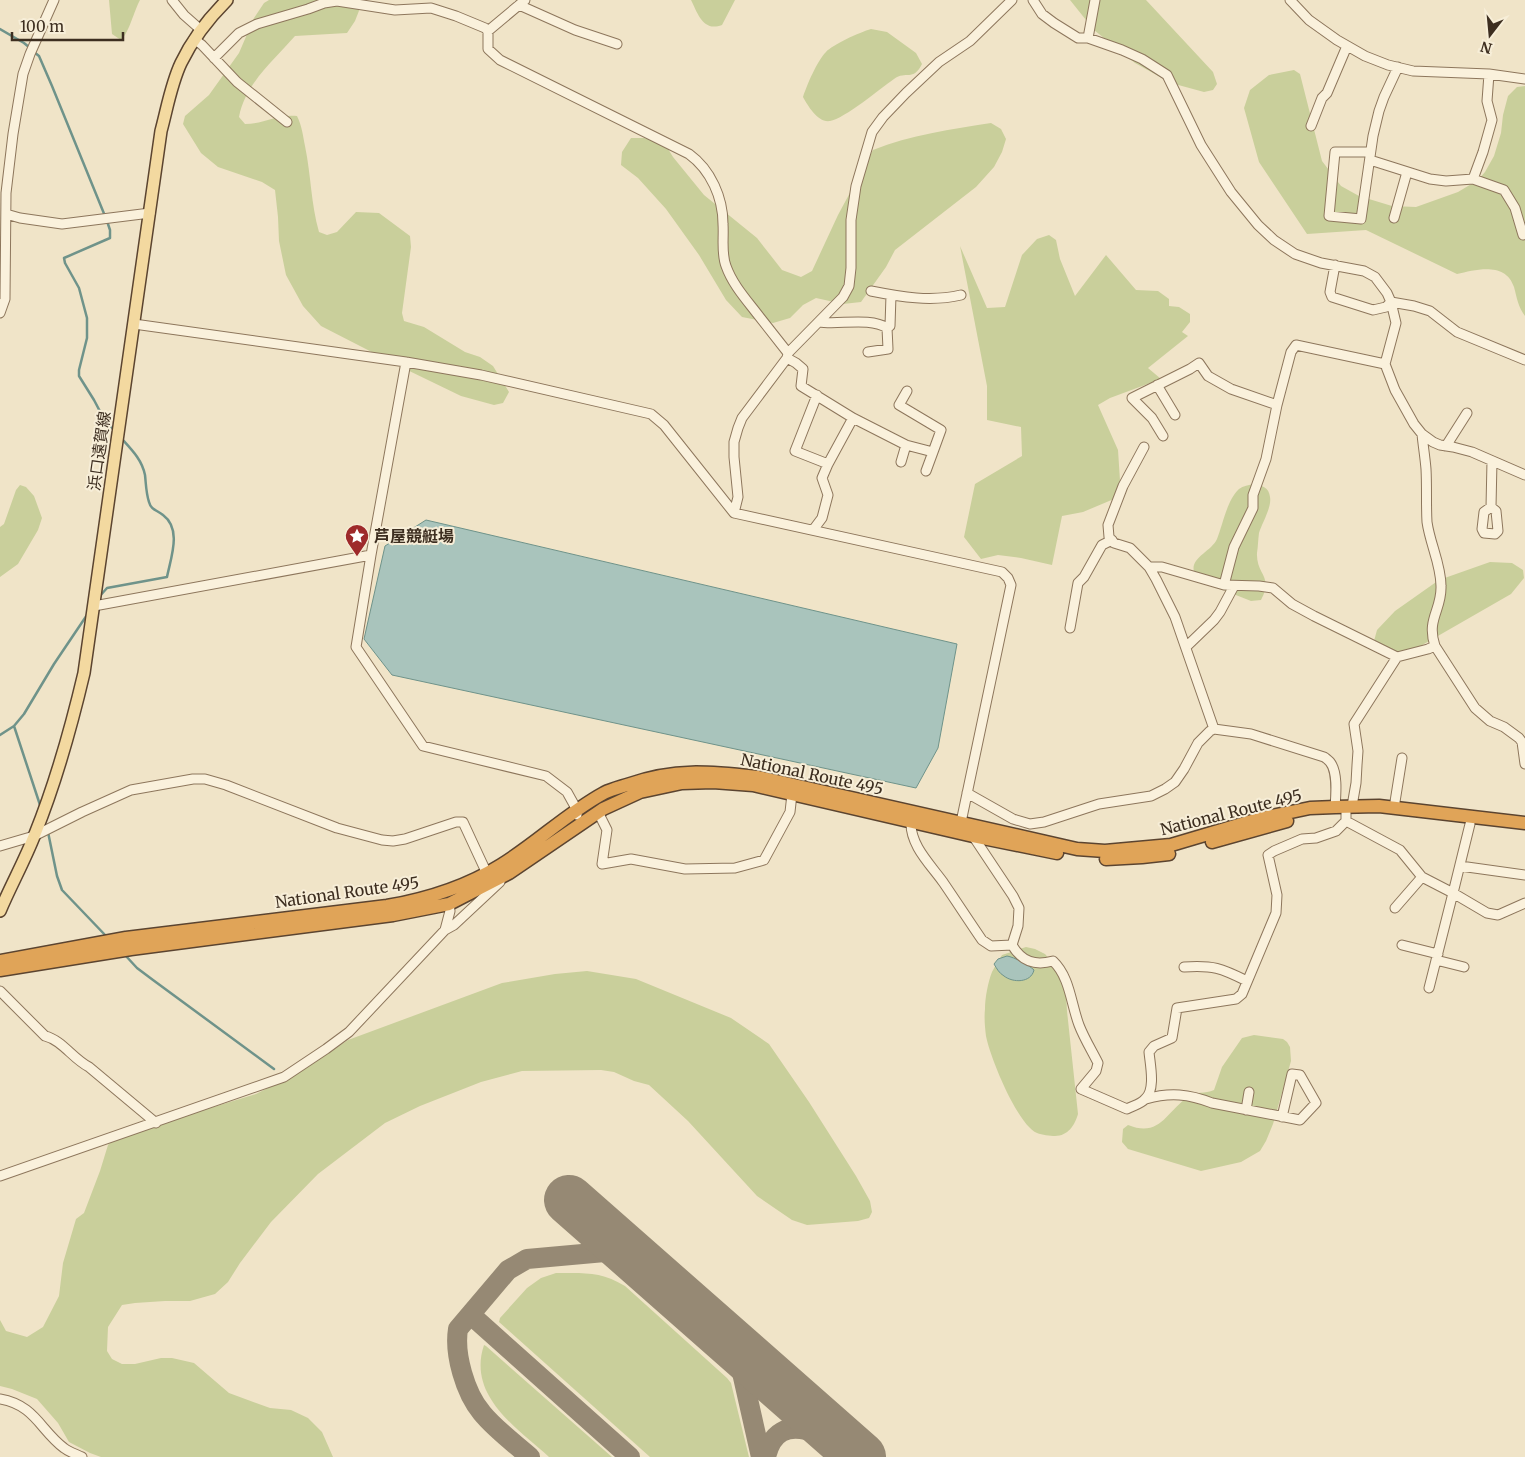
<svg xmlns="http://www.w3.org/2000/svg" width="1525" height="1457" font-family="Merriweather,'Noto Sans JP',serif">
  <rect width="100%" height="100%" fill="#f0e4c8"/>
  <path fill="#c9cf9b" d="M 109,0 L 140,0 C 134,11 129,33 121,40 L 112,34 Z
    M 269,0 L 360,0 L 362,3 L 355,21 L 347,33 L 295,36 C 274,60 245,84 239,117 L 245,124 C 264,124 277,114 297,116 C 302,126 303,136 305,146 C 311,175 311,204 319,232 L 327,235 L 337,232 L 356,212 L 379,213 L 410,236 L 411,247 L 402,313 L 404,321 L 424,327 L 465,352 L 480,357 L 493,366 L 509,392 L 503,403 L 494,405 L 461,396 L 399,366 L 321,326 L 303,306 L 286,275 L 279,241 L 278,217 L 275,190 L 262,182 L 218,167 L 201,153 L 183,124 L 185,116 L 209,95 L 239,53 L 254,18 L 264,3 Z
    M 691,0 L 735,0 L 722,25 C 703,32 698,14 691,0 Z
    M 1070,0 L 1146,0 L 1213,72 L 1217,84 L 1213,90 L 1204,92 L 1171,83 L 1135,63 L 1094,30 Z
    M 871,29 L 887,32 L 916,53 L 922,64 C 913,82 906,70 894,79 C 881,88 844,119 830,121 C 818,123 808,106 803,97 C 807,85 817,61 826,52 C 832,45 860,32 871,29 Z
    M 1294,70 L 1300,74 L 1322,161 L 1341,186 L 1359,196 L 1392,206 L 1416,207 L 1458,192 L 1478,180 L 1485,172 L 1494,156 L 1501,133 L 1503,115 L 1508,96 L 1517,87 L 1525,86 L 1525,316 C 1518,307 1517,298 1514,287 C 1506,262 1477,269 1457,274 L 1366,230 L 1307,234 L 1259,162 L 1244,108 L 1250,90 L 1269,75 Z
    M 991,123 L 1001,129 L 1006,139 L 1002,152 L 994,167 L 976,187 L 895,250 L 886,267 L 861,302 L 843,304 L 816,298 L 803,305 L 790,318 L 773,323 L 742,317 L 726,300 L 699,255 L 666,209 L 638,178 L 621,165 L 622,152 L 631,138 L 644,138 L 665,144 L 673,157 L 704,195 L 757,238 L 782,270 L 801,277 L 812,271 L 838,215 L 873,150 C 910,135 952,129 991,123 Z
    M 1049,235 L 1056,240 L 1060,259 L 1075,296 L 1106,255 L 1136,290 L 1158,291 L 1169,299 L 1169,306 L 1179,307 L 1190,314 L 1190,322 L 1182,332 L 1188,336 L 1148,368 L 1161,379 L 1110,398 L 1098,405 L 1118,450 L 1121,496 L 1083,512 L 1062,516 L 1052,565 L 1021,558 L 998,555 L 981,559 L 964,537 L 975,484 L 1022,456 L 1021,427 L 987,420 L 987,386 L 960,246 L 987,308 L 1005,307 L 1022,255 L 1037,239 Z
    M 1254,484 C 1262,486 1269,487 1270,497 C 1272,507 1262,523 1259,533 C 1258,540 1258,547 1257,553 C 1256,575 1274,576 1261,600 L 1251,601 L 1198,580 C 1183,559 1210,554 1217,539 C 1223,524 1227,500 1239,489 C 1243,486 1249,485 1254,484 Z
    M 20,485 L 26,487 L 34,496 L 42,518 L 38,530 L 18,564 L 0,577 L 0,527 L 4,524 L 16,490 Z
    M 1490,562 L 1512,563 L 1523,570 L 1524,578 L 1511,594 L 1410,652 L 1391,653 L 1374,641 L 1377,630 L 1395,611 L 1439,580 Z
    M 1026,947 L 1035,949 L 1045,954 L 1065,977 L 1067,1011 L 1078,1114 C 1075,1125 1068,1136 1055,1136 C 1050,1136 1042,1135 1037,1133 C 1017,1124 990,1057 986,1036 C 985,1028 984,1018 985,1009 C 985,998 988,982 992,972 C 995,966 999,960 1002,955 Z
    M 587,971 L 636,979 L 731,1018 L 769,1044 L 809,1102 L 856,1176 L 870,1201 L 872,1212 L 869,1218 L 858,1221 L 807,1225 L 792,1220 L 757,1196 L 688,1121 L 649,1085 L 634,1081 L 614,1072 L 601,1070 L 522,1071 L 481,1082 L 420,1106 L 385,1123 L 318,1174 L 271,1222 L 240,1263 L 228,1282 L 215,1294 L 190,1301 L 165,1301 L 135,1303 L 122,1305 L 108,1327 L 107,1351 L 112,1359 L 122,1364 L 135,1364 L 161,1358 L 172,1358 L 194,1363 L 229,1393 L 270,1408 L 291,1410 L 308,1418 L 322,1432 L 333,1457 L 101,1457 L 90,1453 L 69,1442 L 58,1423 L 37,1399 L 12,1389 L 0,1386 L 0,1320 L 6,1331 L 27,1337 L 43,1327 L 59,1296 L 63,1263 L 76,1219 L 84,1213 L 100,1171 L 108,1145 L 115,1137 L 256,1094 L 305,1069 L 348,1040 L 502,983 L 555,974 Z
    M 1254,1035 L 1283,1039 L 1287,1042 L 1290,1047 L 1291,1061 L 1273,1124 L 1266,1141 L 1260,1151 L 1241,1162 L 1201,1171 L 1128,1149 L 1122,1142 L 1123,1129 L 1128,1125 C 1160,1138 1166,1112 1188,1097 C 1196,1091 1205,1094 1214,1090 L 1222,1067 L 1242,1038 Z
    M 556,1273 C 583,1273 601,1271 625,1286 L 727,1378 L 731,1383 L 749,1457 L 650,1457 L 499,1322 L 500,1318 L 527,1288 L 541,1278 Z
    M 484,1345 L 486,1346 L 612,1457 L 549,1457 C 517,1428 467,1396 484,1345 Z"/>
  <path fill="#a9c4bc" stroke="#6f938a" d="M 426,520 L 957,644 L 938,748 L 916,788 L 392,675 L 364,639 L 385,546 Z
    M 1007,956 C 1014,957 1029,965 1034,970 C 1031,983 1013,983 1004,976 C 999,973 997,969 994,964 L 998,959 Z"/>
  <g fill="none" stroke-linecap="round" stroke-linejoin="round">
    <path stroke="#6f938a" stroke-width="2.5" d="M 0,29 L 24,43 L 30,48
      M 34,52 L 39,56 L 52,86 L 105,216
      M 107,221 L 110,230 L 110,238 L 64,258 L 65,263 L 79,288 L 87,318 L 87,338 L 79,370 L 79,376 L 94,400 L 104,419 L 115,431
      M 99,597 L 107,588 L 167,577 C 171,557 182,529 163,515 C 157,510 151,510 149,502 C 146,493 146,484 145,475 C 142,460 132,450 122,439
      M 14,726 L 41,808
      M 0,735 L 14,726 L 24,714 L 54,664 L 89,612
      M 48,832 L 57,876 L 62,890 L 107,937
      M 125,955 L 137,968 L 153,980 L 274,1069"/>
    <path stroke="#968974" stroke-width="20" d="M 471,1315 L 630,1457
      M 736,1346 L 761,1457
      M 530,1457 C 514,1443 495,1429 482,1413 C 465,1393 454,1354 458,1329 L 508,1270 L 527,1259 L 627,1250
      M 766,1457 C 778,1404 831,1438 858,1457"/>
    <path stroke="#968974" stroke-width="50" d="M 569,1200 L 861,1457"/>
    <g stroke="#8d765c" stroke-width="11">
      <path id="minor" d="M 172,0 L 184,15 L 201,30
        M 525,0 L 488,31 L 488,49 L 500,60 L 689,154 C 711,170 723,198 723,224 C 724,238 721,253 726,266 C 732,283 744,297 755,311 C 766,325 777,339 788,353
        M 1033,0 L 1042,14 L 1054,23 L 1078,38 L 1088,38 L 1122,50 L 1142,59 L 1167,75 L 1201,145 L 1231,192 L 1258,225 L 1274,240 L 1295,254 L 1321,263 L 1364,271 L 1375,277 L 1387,293 L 1391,302 L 1396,323 L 1385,364 L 1395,390 L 1414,424 L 1422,434 L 1433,442 L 1440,445 L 1453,447 L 1472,452 L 1525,475
        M 1290,0 L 1309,20 L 1337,40 L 1365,56 L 1388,65 L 1413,71 L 1489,74 L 1525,79
        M 519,5 L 575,30 L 617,44
        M 1088,38 L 1095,0
        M 194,39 L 202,45 L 237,82 L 287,122
        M 214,58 L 239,33 L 257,24 L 308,9 L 324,3 L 337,1 L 395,10 L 431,8 L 456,16 L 485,28 L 488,31
        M 1311,126 L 1322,98 L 1327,93 L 1347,46
        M 1370,152 L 1335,152 L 1329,216 L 1361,219 L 1373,136 L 1379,111 L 1384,97 L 1398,67
        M 1370,160 L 1430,179 L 1446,181 L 1473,179 L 1504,190 L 1515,208 L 1523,235
        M 1473,179 L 1483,152 L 1492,120 L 1487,101 L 1489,74
        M 6,214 L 20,218 L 62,224 L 150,213
        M 1394,218 L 1407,172
        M 1335,265 L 1330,292 L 1332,297 L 1373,310 L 1386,307 L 1391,302 L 1414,306 L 1430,311 L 1457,332 L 1525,360
        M 871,291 C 901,297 931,302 961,295
        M 0,313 L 5,299 L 6,193 L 13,134 L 23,74 L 30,54 L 54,0
        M 819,322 C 839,325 870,317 887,328 L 888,349 L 868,352
        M 134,324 L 406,362 L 481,375 L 651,414 L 664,425 L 734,513 L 1002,572 L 1008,578 L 1011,585 L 960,827
        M 887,328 L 890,326 L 891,295
        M 787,358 L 796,363 L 803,369 L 801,386 L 853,418 L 828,464 L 822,478 L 828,495 L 822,518 L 813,530
        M 406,362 L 371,555 L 356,647 L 423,746 L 546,776 L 567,792 L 577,810 L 577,815
        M 1157,385 L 1175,415
        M 907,391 L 899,405 L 941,430 L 933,452
        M 817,395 L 795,451 L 828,464
        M 853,418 L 906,445 L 933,452 L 926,471
        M 1422,434 C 1423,445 1425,457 1426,469 C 1427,487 1426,505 1427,522 C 1430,544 1441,564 1441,586 C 1442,610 1426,619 1435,646 L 1475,708 L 1490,721 L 1504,727 L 1519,738 L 1522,742 L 1525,764
        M 1163,436 L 1152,418 L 1132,398 L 1190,369 L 1199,363 L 1208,376 L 1231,389 L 1277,405
        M 1446,446 L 1467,413
        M 1144,447 L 1123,486 L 1108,525 L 1109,537 L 1114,543 L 1130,548 L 1149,567 L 1156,579 L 1175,617 L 1214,729
        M 901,462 L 906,445
        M 1491,507 L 1484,512 L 1482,529 L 1484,533 L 1495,534 L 1498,531 L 1496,511 L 1491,507 L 1492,461
        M 734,513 L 738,497 L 734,457 L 734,442 L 738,428 L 742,418 L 787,358 L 788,353 L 843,297 L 849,286 L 851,268 L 851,220 L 856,186 L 872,132 L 883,117 L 906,93 L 939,62 L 970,41 L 1012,0
        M 1149,567 L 1162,567 L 1224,585 L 1259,586 L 1273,588 L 1292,604 L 1314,616 L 1397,657 L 1428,649 L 1435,646
        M 1224,585 L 1234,547 L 1253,508 L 1253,495 L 1266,459 L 1277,405 L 1291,352 L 1296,345 L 1385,364
        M 94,606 L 371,555
        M 1070,628 L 1078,583 L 1084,577 L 1102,545 L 1112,540
        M 1186,647 L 1214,620 L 1220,612 L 1234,586
        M 967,793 L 1013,819 L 1030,824 L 1044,822 L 1099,804 L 1151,796 L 1165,789 L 1175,782 L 1184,769 L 1198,743 L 1210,731 L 1214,729 L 1251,734 L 1324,757 C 1326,758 1328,760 1330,762 C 1338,772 1336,794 1335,807
        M 1352,806 L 1356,783 L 1357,765 L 1358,751 L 1354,724 L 1397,657
        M 1394,808 L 1402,758
        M 598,812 L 607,830 L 602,864 L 631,859 L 685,869 L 735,868 L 764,860 L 790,812 L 792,794
        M 1346,821 L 1400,850 L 1422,877 L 1453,893 L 1429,988
        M 911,822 C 910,845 930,864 943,882 C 956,901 969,921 982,940 L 991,946 L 1012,945
        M 1470,824 L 1453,893 L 1487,913 L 1498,915 L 1525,903
        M 973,836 L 1013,896 L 1019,908 L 1018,926 L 1012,945 C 1022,962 1035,966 1053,961 C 1070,977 1071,1004 1079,1025 C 1084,1038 1092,1051 1098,1063 L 1096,1071 L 1081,1089 L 1127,1109 C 1132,1106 1141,1104 1145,1099 C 1156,1090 1150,1064 1149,1052 L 1154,1046 L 1172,1038 L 1177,1008 L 1236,999 L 1242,994 L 1276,913 L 1277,895 L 1268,855 L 1274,851 L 1302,839 L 1316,838 L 1336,831 L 1346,821 L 1346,813
        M 0,846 L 34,836 L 82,812 L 131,790 L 193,779 L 205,779 L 226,785 L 337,828 L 382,840 L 393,841 L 405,839 L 456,822 L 463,822 L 489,878
        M 1460,866 L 1525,875
        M 1395,908 L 1422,877
        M 445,930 L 454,925 L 500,882
        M 1402,945 L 1438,954
        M 1436,960 L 1464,967
        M 1184,967 C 1213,965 1221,968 1247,981
        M 0,991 L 45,1036 C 62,1040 73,1059 89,1067 L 156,1123
        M 1146,1099 C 1170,1092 1189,1094 1212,1103 L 1300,1120 L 1316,1103 L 1300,1075 L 1292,1074 L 1282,1117
        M 1246,1110 L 1249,1092
        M 0,1176 L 284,1077 L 326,1049 L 349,1032 L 445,930 L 450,911 L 449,904
        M 0,1399 C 35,1405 40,1430 64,1448 C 69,1452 76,1454 82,1457"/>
    </g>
    <g stroke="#5b4430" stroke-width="14">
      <path id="major" d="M 0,911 C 11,885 25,860 35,834 C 56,782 71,728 84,673 L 161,131 C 167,109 171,84 181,63 C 192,40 209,18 227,0"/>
    </g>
    <g stroke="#5b4430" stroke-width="15">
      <path id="highway" d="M 1212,842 L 1287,821
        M 1106,859 L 1142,857 L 1169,854
        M 0,961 L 126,938 L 387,906 C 427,899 466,887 501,865 C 537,843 567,813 604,793 C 612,789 621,787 630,784 C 676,768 710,772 758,777 L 1077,849 L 1105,851 L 1171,845 L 1262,818 L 1310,808 L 1335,807 L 1379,806 L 1525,823
        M 0,970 L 131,949 L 393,915 L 449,904 L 509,873 L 603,809 L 640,792 L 682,783 L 713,782 L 753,785 L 973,836 L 1057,853"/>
    </g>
    <use href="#minor" stroke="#faf1dc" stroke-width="9"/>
    <use href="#major" stroke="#f3d9a0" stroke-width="11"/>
    <use href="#highway" stroke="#e0a458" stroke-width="12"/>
  </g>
  <defs>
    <g id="sight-pin" transform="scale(1.25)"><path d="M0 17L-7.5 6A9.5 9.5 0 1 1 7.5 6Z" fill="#9e2a2b" stroke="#f7eed8"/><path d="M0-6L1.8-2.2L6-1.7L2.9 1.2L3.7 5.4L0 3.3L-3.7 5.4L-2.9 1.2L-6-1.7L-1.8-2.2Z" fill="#fff"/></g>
  </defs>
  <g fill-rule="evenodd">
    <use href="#sight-pin" x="357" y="536"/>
  </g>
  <g text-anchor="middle" stroke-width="4" stroke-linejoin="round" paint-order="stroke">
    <g font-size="16" fill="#3d2e20" stroke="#f7eed8">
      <text transform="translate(99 451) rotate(-82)" y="6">浜口遠賀線</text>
      <text transform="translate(812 774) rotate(12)" y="6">National Route 495</text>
      <text transform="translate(1231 812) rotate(-14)" y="6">National Route 495</text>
      <text transform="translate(347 892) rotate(-8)" y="6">National Route 495</text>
    </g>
    <g font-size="16" font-weight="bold" fill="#3d2e20" stroke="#f7eed8" text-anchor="start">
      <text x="374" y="542">芦屋競艇場</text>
    </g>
  </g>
  <g transform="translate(1490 35) rotate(196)" stroke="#f7eed8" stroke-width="4" paint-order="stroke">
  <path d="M0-4L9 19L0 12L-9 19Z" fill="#3d2e20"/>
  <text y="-8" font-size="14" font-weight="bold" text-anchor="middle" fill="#3d2e20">N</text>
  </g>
  <path d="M12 32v8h111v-8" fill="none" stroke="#3d2e20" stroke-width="2.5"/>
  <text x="20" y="32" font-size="15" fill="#3d2e20" stroke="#f7eed8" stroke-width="4" paint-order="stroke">100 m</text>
</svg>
